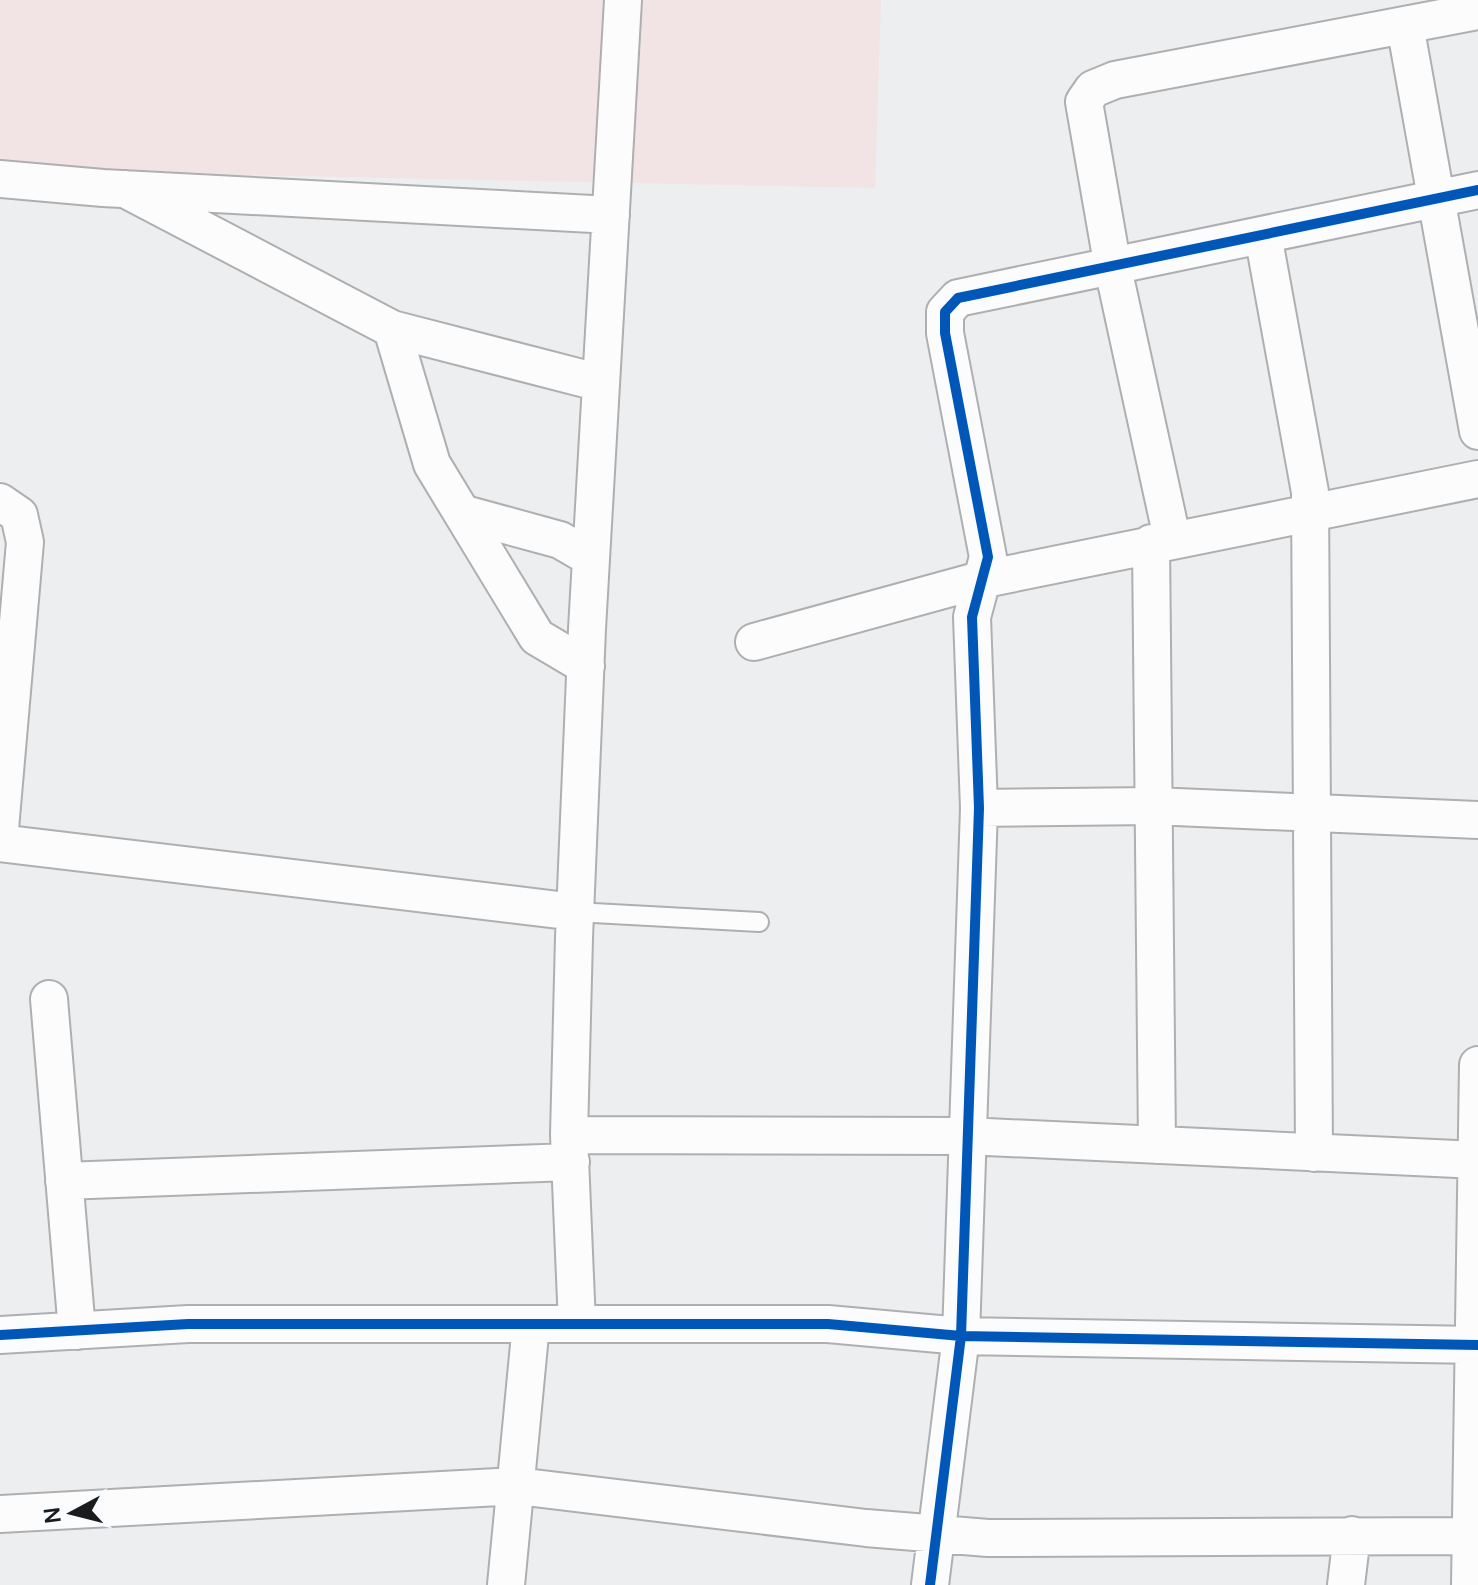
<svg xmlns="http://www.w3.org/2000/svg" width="1478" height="1585" font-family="Manrope,sans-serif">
  <rect width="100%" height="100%" fill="#eceef0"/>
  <path fill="#f2e4e4" d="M 0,0 L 881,0 L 875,188 L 0,170 Z"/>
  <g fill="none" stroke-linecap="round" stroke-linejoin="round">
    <g stroke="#aeafb1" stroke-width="22">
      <path id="lane" d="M 575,912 L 759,922"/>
    </g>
    <g stroke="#aeafb1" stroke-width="40">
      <path id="street" d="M 1405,25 L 1478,431
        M 0,179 L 103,188 L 611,215
        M 125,189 L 392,329 L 432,464 L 537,637 L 586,666
        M 1263,235 L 1310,492 L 1314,1153
        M 392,329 L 601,383
        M 0,502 L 19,515 L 25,542 L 0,829
        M 465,514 L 560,540 L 591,558
        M 1172,538 L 1113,268 L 1084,102 L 1093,89 L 1115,80 L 1478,11
        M 1151,543 L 1157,1145
        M 754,642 L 980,580 L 1478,479
        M 979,808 L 1153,806 L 1478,820
        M 0,843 L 575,912
        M 49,999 L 77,1331
        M 569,1135 L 966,1136 L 1478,1160
        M 64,1181 L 571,1162
        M 577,1324 L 569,1135 L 574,938 L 587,629 L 623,0
        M 0,1335 L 188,1324 L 828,1324 L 961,1336 L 1478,1345
        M 0,1514 L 517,1486 L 866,1528 L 988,1538 L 1471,1536
        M 506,1585 L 531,1324
        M 930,1585 L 961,1336 L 979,808 L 972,617 L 988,557 L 945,333 L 945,312 L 958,298 L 1478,190
        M 1346,1585 L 1352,1535
        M 1470,1585 L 1478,1065"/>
    </g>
    <use href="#lane" stroke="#fcfcfd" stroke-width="18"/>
    <use href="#street" stroke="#fcfcfd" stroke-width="36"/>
    <g stroke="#f8fbff" stroke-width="15">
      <path id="cycleway" d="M 0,1335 L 188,1324 L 828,1324 L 961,1336 L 1478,1345
        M 930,1585 L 961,1336 L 979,808 L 972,617 L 988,557 L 945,333 L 945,312 L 958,298 L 1478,190"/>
    </g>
    <use href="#cycleway" stroke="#0057b8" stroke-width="10"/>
  </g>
  <g transform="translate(72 1513) rotate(263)" stroke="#f8fbff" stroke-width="6" paint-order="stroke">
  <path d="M0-6L14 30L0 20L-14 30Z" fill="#1a1b1c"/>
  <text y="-12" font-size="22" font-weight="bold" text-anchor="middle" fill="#1a1b1c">N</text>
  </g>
</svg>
